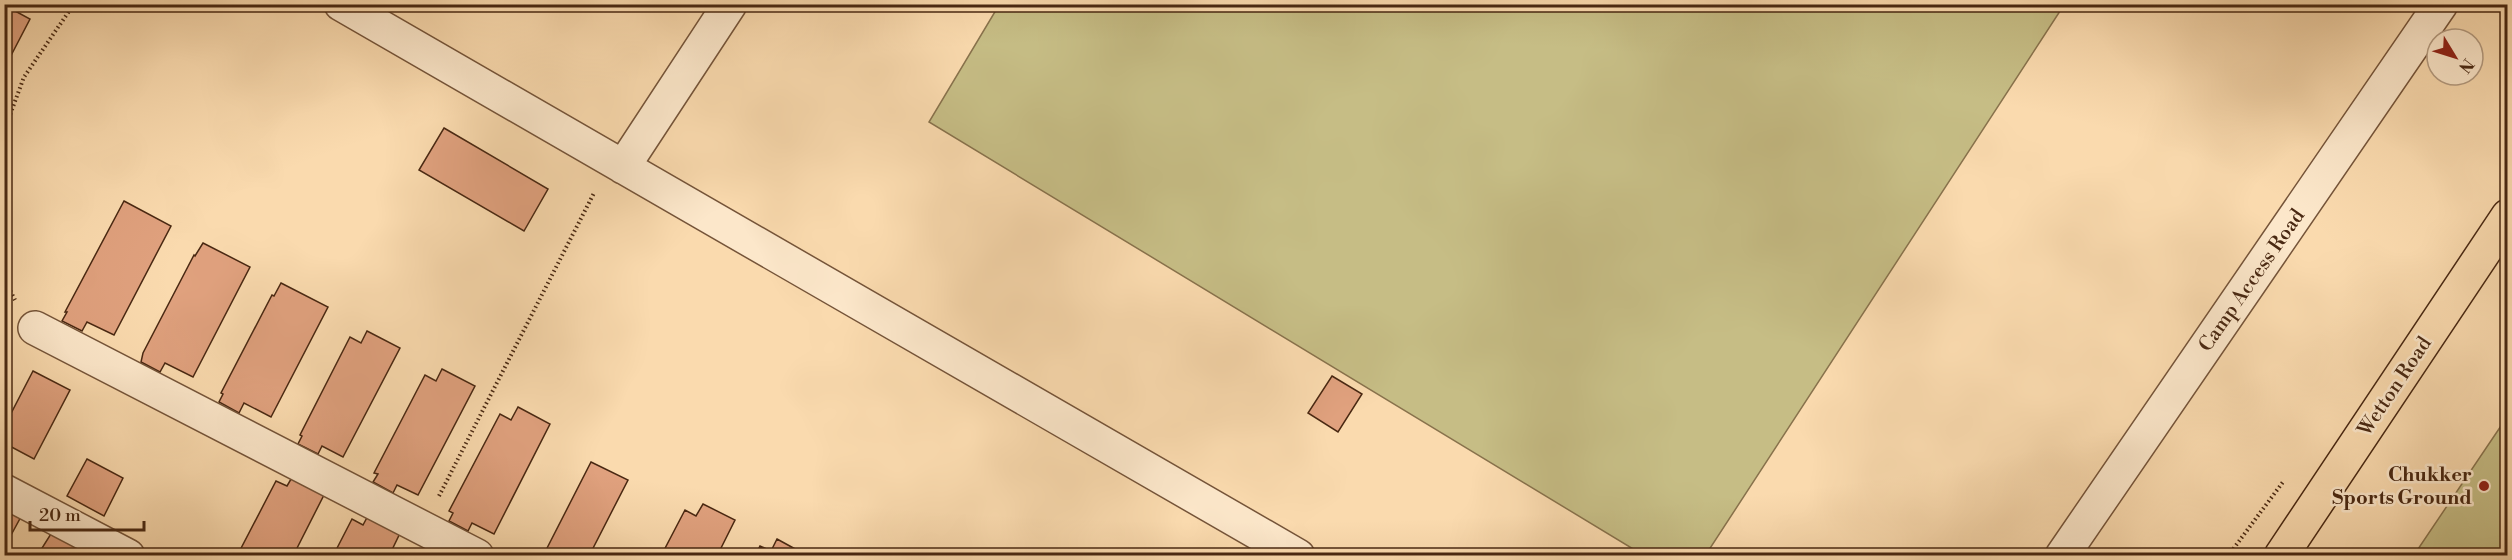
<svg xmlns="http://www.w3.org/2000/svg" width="2512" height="560" font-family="'Libre Bodoni',serif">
  <rect width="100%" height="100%" fill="#fadaae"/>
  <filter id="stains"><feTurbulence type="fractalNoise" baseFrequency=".00333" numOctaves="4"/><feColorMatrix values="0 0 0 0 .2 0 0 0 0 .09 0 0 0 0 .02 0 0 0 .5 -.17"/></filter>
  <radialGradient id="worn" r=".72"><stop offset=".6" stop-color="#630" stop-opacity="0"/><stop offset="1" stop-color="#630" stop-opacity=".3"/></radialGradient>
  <path fill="#c6bd85" stroke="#88724c" stroke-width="1.5" d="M 999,5 L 1000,4 L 2064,5 L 1705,556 L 1643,555 L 929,122 Z
    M 2507,417 L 2507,555 L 2414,555 Z"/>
  <path fill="#e0a17e" stroke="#492812" stroke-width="1.5" d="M 4,5 L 30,19 L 4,69 Z
    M 444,128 L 548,189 L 524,231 L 419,170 Z
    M 124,201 L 171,226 L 114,335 L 87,322 L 82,331 L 62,321 L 67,312 L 65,312 Z
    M 203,243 L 250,267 L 193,377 L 165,363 L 160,372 L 141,362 L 143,353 L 194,255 L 195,256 Z
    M 281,283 L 328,307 L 271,417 L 244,403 L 239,413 L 219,402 L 223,394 L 221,393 L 272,295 L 274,296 Z
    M 367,331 L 400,348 L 343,457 L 322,446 L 318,454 L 298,444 L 302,436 L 300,435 L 350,337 L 361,343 Z
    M 442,369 L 475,386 L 418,495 L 397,485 L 393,493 L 373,482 L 378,474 L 374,473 L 425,375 L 436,381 Z
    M 33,371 L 70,390 L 34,459 L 4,443 L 4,427 Z
    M 1332,376 L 1362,394 L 1338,432 L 1308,413 Z
    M 518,407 L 550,424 L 494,534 L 472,523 L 468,531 L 449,521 L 453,513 L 449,511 L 500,414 L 511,420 Z
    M 87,459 L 123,478 L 104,516 L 67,496 Z
    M 591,462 L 628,480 L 589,556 L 543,556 Z
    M 294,474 L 326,491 L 293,556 L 237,556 L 276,481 L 287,486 Z
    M 4,503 L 23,513 L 4,548 Z
    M 703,504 L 735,520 L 717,556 L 661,556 L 685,510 L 696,516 Z
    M 370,512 L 402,529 L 389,556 L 333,556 L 352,519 L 363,525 Z
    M 54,529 L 101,556 L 37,556 Z
    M 777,539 L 808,556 L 755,556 L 760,546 L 771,551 Z"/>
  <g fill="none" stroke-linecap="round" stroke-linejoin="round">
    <g stroke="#755439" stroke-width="36">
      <path id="minor" d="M 341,4 L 1298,556
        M 623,167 L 730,4
        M 35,328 L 477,556
        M 4,491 L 128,556
        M 2062,556 L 2441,4"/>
    </g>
    <g stroke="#492812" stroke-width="36">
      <path id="major" d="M 2281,556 L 2508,216"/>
    </g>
    <path stroke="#492812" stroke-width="4" stroke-dasharray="1.5 3" stroke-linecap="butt" d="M 4,131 L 24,77 L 74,4
      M 4,279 L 15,300
      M 439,496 L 594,193
      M 2228,556 L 2283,482"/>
    <use href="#minor" stroke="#fce7ca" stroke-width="33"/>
    <use href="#major" stroke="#fadaae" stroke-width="33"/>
  </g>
  <circle fill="#8f2418" stroke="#fce7ca" stroke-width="2" cx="2484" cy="486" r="6"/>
  <g text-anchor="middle" stroke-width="5" stroke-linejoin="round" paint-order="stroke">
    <g font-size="20" fill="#492812" stroke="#fce7ca">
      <text transform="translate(2251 280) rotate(-55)" y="7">Camp Access Road</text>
      <text transform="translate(2394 386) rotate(-56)" y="7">Wetton Road</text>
    </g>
    <g font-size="20" font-weight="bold" fill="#492812" stroke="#fce7ca" text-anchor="end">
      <text x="2472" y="481">Chukker<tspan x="2472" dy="23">Sports Ground</tspan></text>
    </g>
  </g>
  <rect width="2512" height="560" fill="none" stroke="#fadaae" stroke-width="24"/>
  <rect x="6" y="6" width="2500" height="548" fill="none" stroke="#492812" stroke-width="3"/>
  <rect x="12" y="12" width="2488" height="536" fill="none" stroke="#492812" stroke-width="1.5"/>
  <g transform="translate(2455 57) rotate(128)"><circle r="28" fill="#fce7ca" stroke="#b49b80" stroke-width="1.5"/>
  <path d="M0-4.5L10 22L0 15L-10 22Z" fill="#8f2418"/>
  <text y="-9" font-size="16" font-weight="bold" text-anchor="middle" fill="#492812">N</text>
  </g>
  <path d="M30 521v9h114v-9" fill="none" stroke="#492812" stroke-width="3"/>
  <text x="39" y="521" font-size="18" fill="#492812" stroke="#fce7ca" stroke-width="4.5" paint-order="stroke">20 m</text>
  <rect width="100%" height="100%" filter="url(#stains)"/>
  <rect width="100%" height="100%" fill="url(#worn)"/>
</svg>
